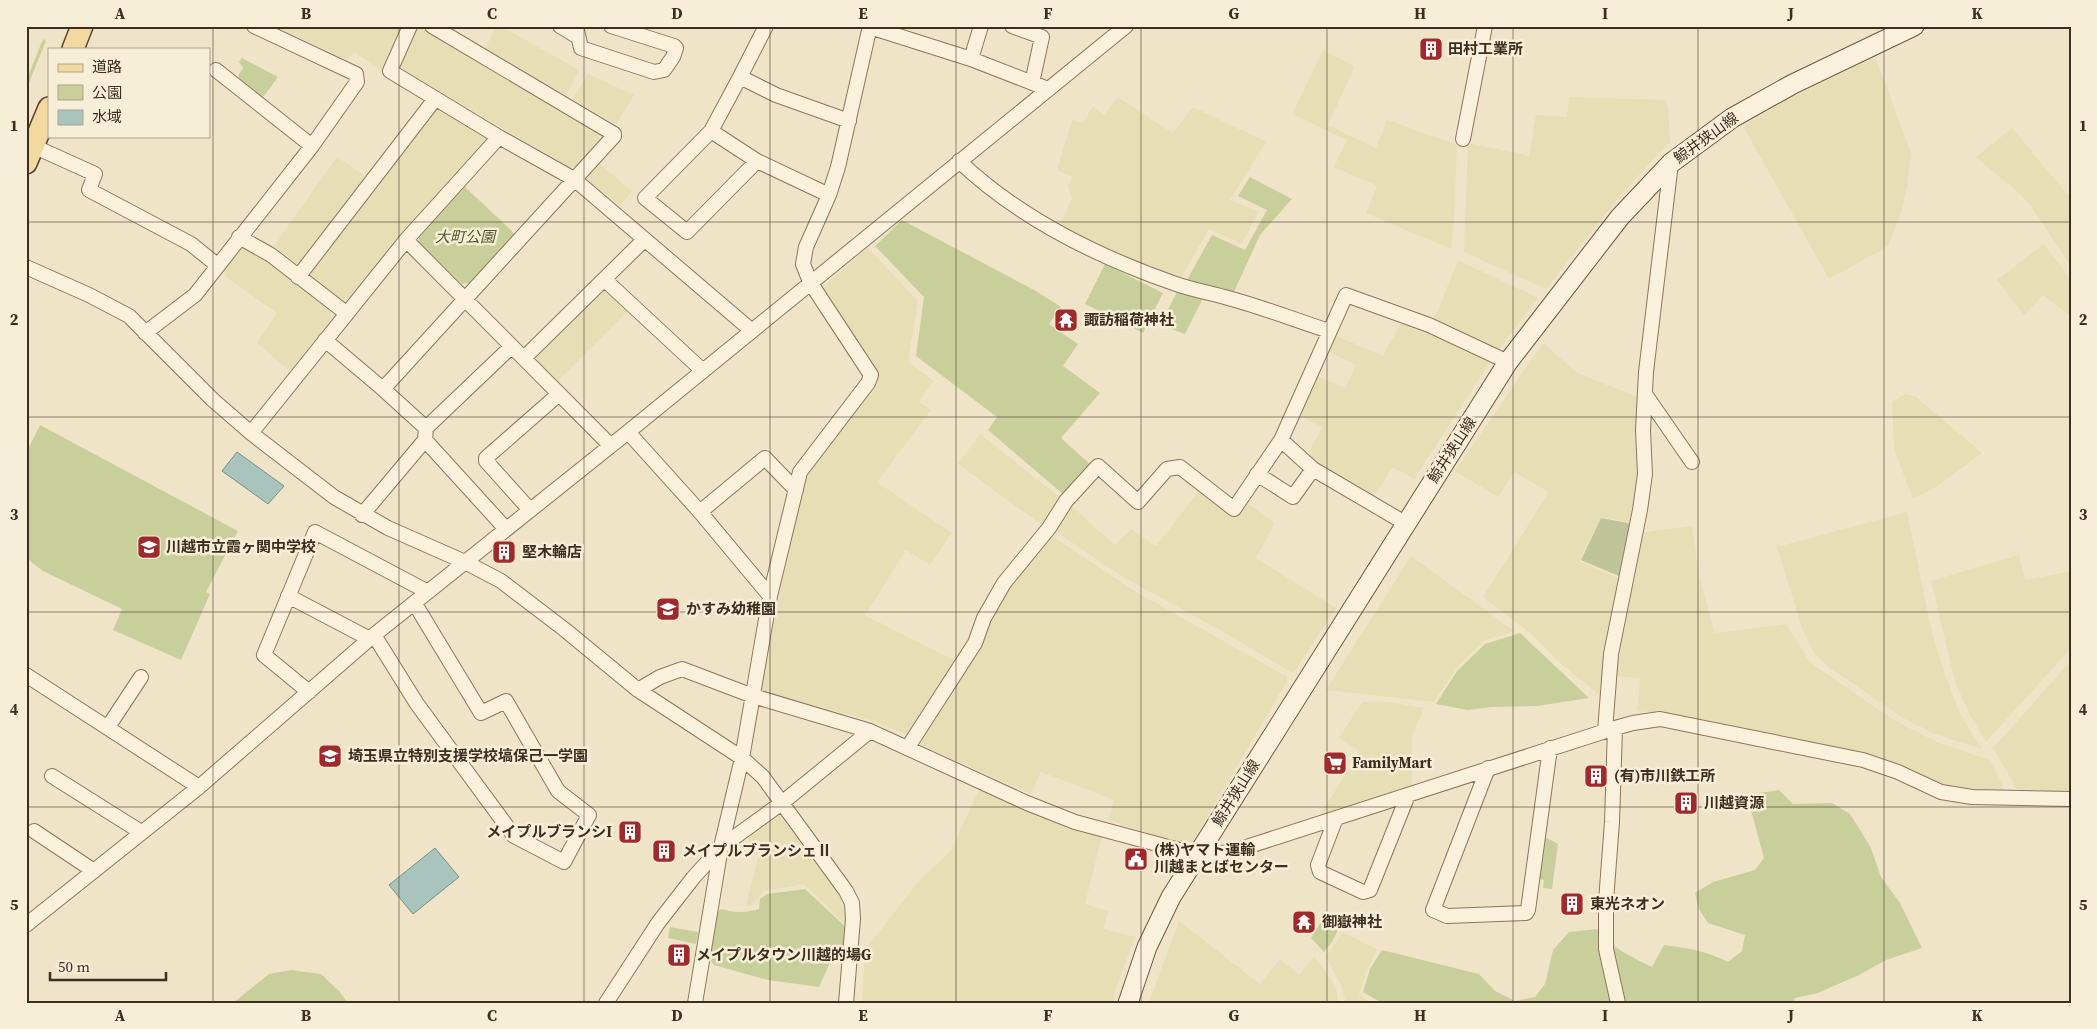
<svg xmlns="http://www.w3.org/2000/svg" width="2097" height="1029" font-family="'Source Serif 4','Noto Sans JP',serif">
  <rect width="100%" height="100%" fill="#f0e4c8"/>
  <path fill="#e6deb5" d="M 275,26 L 401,26 L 381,71 L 354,52 L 348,60 Z
    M 497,26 L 501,26 L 579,70 L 566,95 L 484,50 Z
    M 422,28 L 600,133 L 601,140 L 576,167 L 569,167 L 403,70 L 401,63 L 414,31 Z
    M 1323,50 L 1355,66 L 1328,125 L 1376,148 L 1387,120 L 1457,145 L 1454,222 L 1451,249 L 1366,213 L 1377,186 L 1334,167 L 1347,140 L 1292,114 Z
    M 1873,58 L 1877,61 L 1911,153 L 1907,186 L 1901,212 L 1888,246 L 1829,279 L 1743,126 L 1785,101 Z
    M 588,74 L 634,95 L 616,124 L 573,99 Z
    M 1118,97 L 1173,133 L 1193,107 L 1266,142 L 1230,200 L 1259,211 L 1242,244 L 1209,229 L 1179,281 L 1120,256 L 1060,225 L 1072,198 L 1068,186 L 1072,177 L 1057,170 L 1072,120 L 1083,123 L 1093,106 L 1104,115 Z
    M 1569,97 L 1666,100 L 1668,108 L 1670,142 L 1625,190 L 1546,289 L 1464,252 L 1468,143 L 1529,156 L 1536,115 L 1567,117 Z
    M 439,107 L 485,134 L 486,141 L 425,207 L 350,298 L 341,301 L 312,277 L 310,269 L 432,109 Z
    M 2012,128 L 2071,199 L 2071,266 L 2033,209 L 2020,194 L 1976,157 Z
    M 337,157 L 367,177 L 304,263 L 296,263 L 274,246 Z
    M 599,163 L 632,191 L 620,206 L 590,182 L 588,175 Z
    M 2044,244 L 2071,280 L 2071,317 L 2043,295 L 2024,315 L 1997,280 Z
    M 243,248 L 266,259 L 331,311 L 331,319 L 290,371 L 257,343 L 277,313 L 225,276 L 224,269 L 238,250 Z
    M 868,248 L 918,301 L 908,362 L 934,381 L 919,402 L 931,410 L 877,482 L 952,533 L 930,565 L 906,550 L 865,615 L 959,663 L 911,736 L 873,721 L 760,691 L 804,477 L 876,380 L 819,290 Z
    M 1458,260 L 1538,298 L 1499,349 L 1434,320 Z
    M 602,288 L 609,288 L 630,309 L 558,381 L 536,359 L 536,353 Z
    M 1401,323 L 1440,338 L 1490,362 L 1414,479 L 1393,467 L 1372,500 L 1316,467 L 1309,452 L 1322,428 L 1299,415 L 1316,376 L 1346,388 L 1356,365 L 1329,352 L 1335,335 L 1383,356 Z
    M 1543,343 L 1577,373 L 1640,398 L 1639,474 L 1633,523 L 1601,517 L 1579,561 L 1620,579 L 1602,697 L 1561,664 L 1530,633 L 1483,597 L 1549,492 L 1514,472 L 1498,497 L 1455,471 Z
    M 1904,394 L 1915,396 L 1982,453 L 1936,487 L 1913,499 L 1894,449 L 1892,402 Z
    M 980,434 L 1062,499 L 1043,526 L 958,464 Z
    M 1199,491 L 1234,518 L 1246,503 L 1275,523 L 1256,558 L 1336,608 L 1293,673 L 1220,630 L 1123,577 L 1055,531 L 1056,522 L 1070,505 L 1115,545 L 1131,529 L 1156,546 Z
    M 1907,512 L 1933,637 L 1946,677 L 1959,712 L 1982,749 L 1935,734 L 1903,718 L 1830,668 L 1815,655 L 1803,631 L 1777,547 Z
    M 1692,526 L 1699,576 L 1715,633 L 1786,624 L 1810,662 L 1870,704 L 1899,723 L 1937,742 L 1990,760 L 2006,793 L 1939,787 L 1667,714 L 1637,711 L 1640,678 L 1614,676 L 1639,533 Z
    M 1047,536 L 1052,536 L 1136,592 L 1286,676 L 1287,681 L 1190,846 L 1108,820 L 1114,800 L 1041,772 L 1031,794 L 919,744 L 916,740 L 1012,580 Z
    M 2019,555 L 2025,580 L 2071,571 L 2071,648 L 1986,742 L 1970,715 L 1955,682 L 1931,581 Z
    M 1411,556 L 1514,631 L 1485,640 L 1459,665 L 1434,702 L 1326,690 Z
    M 2071,661 L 2071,793 L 2017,789 L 1993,748 Z
    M 1362,702 L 1390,702 L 1424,708 L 1412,737 L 1412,786 L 1320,815 L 1360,751 L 1339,738 Z
    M 981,786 L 1102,836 L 1085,904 L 1108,911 L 1104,929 L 1135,937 L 1117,985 L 1113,1003 L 862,1003 L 865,950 L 917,883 L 951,850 Z
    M 778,811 L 782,814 L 811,852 L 822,871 L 833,882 L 844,900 L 847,926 L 804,884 L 764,891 L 751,906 L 746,905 L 759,854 L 746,850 L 751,830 Z
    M 1179,921 L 1260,984 L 1280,959 L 1299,975 L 1314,956 L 1335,985 L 1339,1003 L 1149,1003 Z
    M 1343,932 L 1377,950 L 1366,972 L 1359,995 L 1372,1003 L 1346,1003 L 1341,985 L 1326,957 Z"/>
  <path fill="#c9cf9b" d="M 43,39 L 46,41 L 26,90 L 26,81 Z
    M 242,58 L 278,77 L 261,100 L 238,81 L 239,74 L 243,68 L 239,62 Z
    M 1250,177 L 1292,199 L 1260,235 L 1233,294 L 1187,280 L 1212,235 L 1245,250 L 1267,210 L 1238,196 Z
    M 464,186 L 516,235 L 470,283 L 462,284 L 419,242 L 419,234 Z
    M 902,220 L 1036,291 L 1061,307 L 1049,324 L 1078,344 L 1063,366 L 1100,393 L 1061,438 L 1091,465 L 1064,495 L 988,430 L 997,417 L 916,356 L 924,297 L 875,246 Z
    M 1105,264 L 1163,293 L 1143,333 L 1085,304 Z
    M 1178,290 L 1204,296 L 1185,334 L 1160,325 Z
    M 40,425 L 238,531 L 206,592 L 210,594 L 181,660 L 113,630 L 122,609 L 43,571 L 26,558 L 26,453 Z
    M 1520,633 L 1589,698 L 1537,706 L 1491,707 L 1468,710 L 1436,704 L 1457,671 L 1485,644 Z
    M 1779,790 L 1793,804 L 1832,803 L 1850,814 L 1871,848 L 1881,877 L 1900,903 L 1922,948 L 1886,960 L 1859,975 L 1818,993 L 1795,998 L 1793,1003 L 1382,1003 L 1363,992 L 1370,969 L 1382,950 L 1479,974 L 1495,991 L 1515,1001 L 1535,997 L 1545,984 L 1553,950 L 1569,932 L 1597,929 C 1611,948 1632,957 1652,967 L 1664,945 C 1688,948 1707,951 1728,962 L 1742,951 L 1745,935 L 1708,923 L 1699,909 L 1695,893 L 1713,882 L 1755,870 L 1764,858 L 1747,795 Z
    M 1545,837 L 1558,844 L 1552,889 L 1543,888 L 1544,880 L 1539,879 Z
    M 805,889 L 849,930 L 847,945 L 829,965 L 819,987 L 768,980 L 714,965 L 708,957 L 714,916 L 721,909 C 735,913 745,913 759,909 L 760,899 L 767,894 Z
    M 1321,922 L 1338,930 L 1332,942 L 1324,952 L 1311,938 Z
    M 670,927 L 698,932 L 696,944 L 668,938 Z
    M 291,970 L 321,974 L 339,991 L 348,1003 L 233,1003 L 269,974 Z"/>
  <path fill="#bfc49a" d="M 1601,518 L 1633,524 L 1621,577 L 1581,560 Z"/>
  <path fill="#a9c4bc" stroke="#6f938a" d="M 237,452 L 284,486 L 268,504 L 222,471 Z
    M 435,848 L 459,877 L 413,914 L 389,885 Z"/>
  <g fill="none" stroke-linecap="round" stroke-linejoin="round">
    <g stroke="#8d765c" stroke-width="16">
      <path id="minor" d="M 410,26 L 390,71 L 499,137 L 574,179 L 751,330
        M 560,26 L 578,37
        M 576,26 L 581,48 L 654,72 L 664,70 L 673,57 L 676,48 L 674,46 L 611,26
        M 766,26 L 740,77 L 776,95 L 849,121
        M 981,26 L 971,59 L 1048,89
        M 1012,26 L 1042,37 L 1032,83
        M 870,27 L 971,59
        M 216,70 L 312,146
        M 711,131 L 740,77
        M 1463,139 L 1485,26
        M 33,146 L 95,174 L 89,190 L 191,244 L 217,265
        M 757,161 L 711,131 L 645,198 L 687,232 L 757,161 L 829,195
        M 959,161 C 1019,218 1098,257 1176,284 C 1193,290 1211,293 1228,298 C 1262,307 1295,320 1329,331
        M 239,237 L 271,255 L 346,313
        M 406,240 L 610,445
        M 26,267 L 89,295 L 129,316 L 213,400 L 251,433 L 334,497 L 388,528 L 465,562 L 501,581 L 564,629 L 638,690 L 742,758 L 763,777 L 846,891 L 852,903 L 853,919 L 846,1003
        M 298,277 L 435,99
        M 605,280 L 703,371
        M 145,333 L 195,295 L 312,146 L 357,82 L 356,74 L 254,26
        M 325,340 L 383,389 L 426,428 L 425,440 L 506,529
        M 524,358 L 644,240
        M 383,389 L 614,136 L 614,134 L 432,26
        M 1645,394 L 1692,462
        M 426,428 L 511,347
        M 628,432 L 700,512 L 770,596
        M 251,433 L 406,240 L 499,137
        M 1281,440 L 1313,469
        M 1257,474 L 1293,497 L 1313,469 L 1405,523
        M 530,510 L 486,461 L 486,458 L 559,394
        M 700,512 L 765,458 L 796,490
        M 362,515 L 425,440
        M 288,596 L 370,639
        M 374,635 L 417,704 L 514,836 L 564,862 L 589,815 L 558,791 L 506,701 L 481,713 L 415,604
        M 26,675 L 199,787
        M 638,690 L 660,677 L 682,669 L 753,696 L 870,731
        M 309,692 L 264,655 L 315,532 L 428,592
        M 108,727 L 141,677
        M 1615,728 L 1612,822 L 1606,901 L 1606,949 L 1618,1003
        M 1605,731 L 1611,654 L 1640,510 L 1645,474 L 1643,430 L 1646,372 L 1671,163
        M 908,747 L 975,643 L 984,618 L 1004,583 L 1049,528 L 1066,501 L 1098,466 L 1138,502 L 1167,469 L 1180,467 L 1234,509 L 1281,440 L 1346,295 L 1429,325 L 1508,362
        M 1488,768 L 1433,910 L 1447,916 L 1526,913 L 1528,910 L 1550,748
        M 52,776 L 141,832
        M 1336,818 L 1318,865 L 1320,872 L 1363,892 L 1370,890 L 1408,795
        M 34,831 L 94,871
        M 26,925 L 199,787 L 374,635 L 628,432 L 1126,26
        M 606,1003 L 658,923 L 693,878 L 721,847 L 783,802 L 870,731 L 1027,803 L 1075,822 L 1198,855 L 1231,852 L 1615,728 L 1633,723 L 1660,719 L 1863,760 L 1898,772 L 1941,792 L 1972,797 L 2071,799
        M 695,1003 L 721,847 L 742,758 L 770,596 L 800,472 L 868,383 L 871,375 L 810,282 L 803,264 L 806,247 L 829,195 L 838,167 L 870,26"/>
    </g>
    <g stroke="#6f573f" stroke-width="21">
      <path id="secondary" d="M 1128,1003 L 1147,947 L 1171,897 L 1508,362 L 1620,217 L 1671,163 L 1732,118 L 1793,84 L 1914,26"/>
    </g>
    <g stroke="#5b4430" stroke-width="24">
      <path id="primary" d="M 73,49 L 82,26
        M 26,163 L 49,108"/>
    </g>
    <use href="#minor" stroke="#faf1dc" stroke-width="14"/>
    <use href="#secondary" stroke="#faf1dc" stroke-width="19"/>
    <use href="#primary" stroke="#f3d9a0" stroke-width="21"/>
  </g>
  <path fill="none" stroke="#3d2e20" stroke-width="1" stroke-opacity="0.55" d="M 213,26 L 213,1003M 399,26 L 399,1003M 584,26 L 584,1003M 770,26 L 770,1003M 956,26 L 956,1003M 1141,26 L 1141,1003M 1327,26 L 1327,1003M 1513,26 L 1513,1003M 1698,26 L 1698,1003M 1884,26 L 1884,1003M 26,222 L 2071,222M 26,417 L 2071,417M 26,612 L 2071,612M 26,807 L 2071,807"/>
  <defs>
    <g id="building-square" transform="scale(1.25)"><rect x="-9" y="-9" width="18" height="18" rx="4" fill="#9e2a2b" stroke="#f7eed8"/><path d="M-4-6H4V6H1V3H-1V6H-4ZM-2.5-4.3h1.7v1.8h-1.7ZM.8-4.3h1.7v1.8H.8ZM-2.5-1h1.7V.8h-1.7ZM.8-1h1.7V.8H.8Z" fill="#fff"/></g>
    <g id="temple-square" transform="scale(1.25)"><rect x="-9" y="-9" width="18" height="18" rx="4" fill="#9e2a2b" stroke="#f7eed8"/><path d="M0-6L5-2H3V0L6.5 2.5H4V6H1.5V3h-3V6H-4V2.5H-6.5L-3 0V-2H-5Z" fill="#fff"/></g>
    <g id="school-square" transform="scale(1.25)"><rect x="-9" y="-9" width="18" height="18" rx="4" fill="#9e2a2b" stroke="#f7eed8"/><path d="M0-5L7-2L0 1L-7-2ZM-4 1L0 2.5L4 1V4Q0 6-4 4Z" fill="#fff"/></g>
    <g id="supermarket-square" transform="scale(1.25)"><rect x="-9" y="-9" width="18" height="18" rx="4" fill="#9e2a2b" stroke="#f7eed8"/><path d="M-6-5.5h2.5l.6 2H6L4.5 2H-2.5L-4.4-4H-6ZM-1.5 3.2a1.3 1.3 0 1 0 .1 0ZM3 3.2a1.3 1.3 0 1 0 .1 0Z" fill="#fff"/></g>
    <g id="civic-square" transform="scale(1.25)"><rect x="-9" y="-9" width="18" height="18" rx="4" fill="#9e2a2b" stroke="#f7eed8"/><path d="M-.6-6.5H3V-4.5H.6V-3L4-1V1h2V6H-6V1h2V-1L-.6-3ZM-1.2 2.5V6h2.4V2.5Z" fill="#fff"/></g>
  </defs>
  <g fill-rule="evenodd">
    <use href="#building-square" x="1431" y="49"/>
    <use href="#temple-square" x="1066" y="320"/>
    <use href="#school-square" x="149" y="547"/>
    <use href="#building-square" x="504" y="552"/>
    <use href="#school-square" x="668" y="609"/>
    <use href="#school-square" x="330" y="756"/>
    <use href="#supermarket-square" x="1335" y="763"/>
    <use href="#building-square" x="1596" y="776"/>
    <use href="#building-square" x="1686" y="803"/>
    <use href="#building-square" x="630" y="832"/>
    <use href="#building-square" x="664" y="851"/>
    <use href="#civic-square" x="1136" y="859"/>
    <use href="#building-square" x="1572" y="904"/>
    <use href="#temple-square" x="1304" y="922"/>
    <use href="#building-square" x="679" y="955"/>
  </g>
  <g text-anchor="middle" stroke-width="5" stroke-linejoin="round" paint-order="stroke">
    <g font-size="15" font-weight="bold" fill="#3d2e20" stroke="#f7eed8" text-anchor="start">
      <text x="1448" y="54">田村工業所</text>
      <text x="1084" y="325">諏訪稲荷神社</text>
      <text x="166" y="552">川越市立霞ヶ関中学校</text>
      <text x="522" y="557">堅木輪店</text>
      <text x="686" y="614">かすみ幼稚園</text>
      <text x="348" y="761">埼玉県立特別支援学校塙保己一学園</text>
      <text x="1352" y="768">FamilyMart</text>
      <text x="1614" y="781">(有)市川鉄工所</text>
      <text x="1704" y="808">川越資源</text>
      <text x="612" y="837" text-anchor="end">メイプルブランシI</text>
      <text x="1154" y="855">(株)ヤマト運輸<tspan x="1154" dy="17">川越まとばセンター</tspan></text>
      <text x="682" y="856">メイプルブランシェⅡ</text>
      <text x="1590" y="909">東光ネオン</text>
      <text x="1322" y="927">御嶽神社</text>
      <text x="696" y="960">メイプルタウン川越的場G</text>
    </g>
    <g font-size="15" fill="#3d2e20" stroke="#f7eed8">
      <text transform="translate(1706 138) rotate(-36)" y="5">鯨井狭山線</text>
      <text transform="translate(1452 450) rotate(-57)" y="5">鯨井狭山線</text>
      <text transform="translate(1236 793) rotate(-58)" y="5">鯨井狭山線</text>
    </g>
    <g font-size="15" font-style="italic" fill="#4d5a26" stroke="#f7eed8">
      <text x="465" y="242">大町公園</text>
    </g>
  </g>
  <rect width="2097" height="1029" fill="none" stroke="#f7eed8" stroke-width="55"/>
  <rect x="48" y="48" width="162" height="90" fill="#f7eed8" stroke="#ada18e"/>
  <rect x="58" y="64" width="25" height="8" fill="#f3d9a0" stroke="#ada18e"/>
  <text x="92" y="72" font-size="15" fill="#3d2e20">道路</text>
  <rect x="58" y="85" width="25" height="15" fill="#c9cf9b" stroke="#ada18e"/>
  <text x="92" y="98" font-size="15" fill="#3d2e20">公園</text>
  <rect x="58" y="110" width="25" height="15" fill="#a9c4bc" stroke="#ada18e"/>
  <text x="92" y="122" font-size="15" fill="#3d2e20">水域</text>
  <path d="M50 972v8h116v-8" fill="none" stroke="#3d2e20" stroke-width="2.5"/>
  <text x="58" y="972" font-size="15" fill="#3d2e20" stroke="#f7eed8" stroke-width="4" paint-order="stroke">50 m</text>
  <rect x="28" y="28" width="2042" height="974" fill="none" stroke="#3d2e20" stroke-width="2"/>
  <g font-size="16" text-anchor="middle" font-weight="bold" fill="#3d2e20">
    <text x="120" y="19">A</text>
    <text x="306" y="19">B</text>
    <text x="492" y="19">C</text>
    <text x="677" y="19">D</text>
    <text x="863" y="19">E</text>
    <text x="1048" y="19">F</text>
    <text x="1234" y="19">G</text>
    <text x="1420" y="19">H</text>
    <text x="1605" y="19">I</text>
    <text x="1791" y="19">J</text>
    <text x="1977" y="19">K</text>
    <text x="14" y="131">1</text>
    <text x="2083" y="131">1</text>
    <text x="14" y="325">2</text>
    <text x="2083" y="325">2</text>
    <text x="14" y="520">3</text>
    <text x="2083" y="520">3</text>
    <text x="14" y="715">4</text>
    <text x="2083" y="715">4</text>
    <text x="14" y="910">5</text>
    <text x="2083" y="910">5</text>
    <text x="120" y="1021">A</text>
    <text x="306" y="1021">B</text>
    <text x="492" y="1021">C</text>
    <text x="677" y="1021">D</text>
    <text x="863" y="1021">E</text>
    <text x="1048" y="1021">F</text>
    <text x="1234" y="1021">G</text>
    <text x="1420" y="1021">H</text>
    <text x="1605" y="1021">I</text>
    <text x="1791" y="1021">J</text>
    <text x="1977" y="1021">K</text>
  </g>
</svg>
